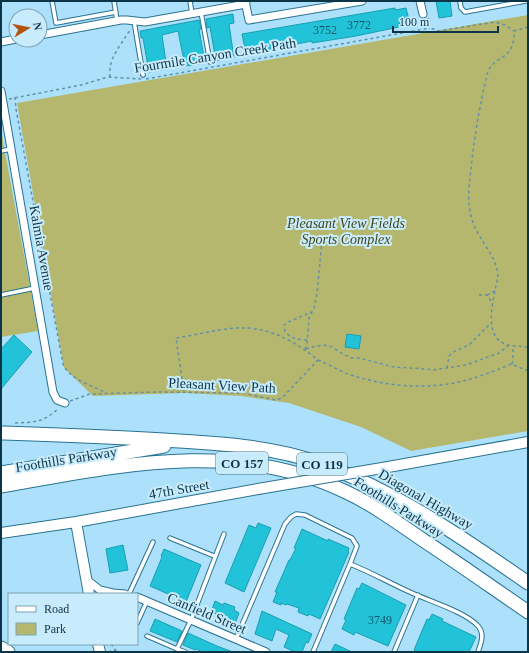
<svg xmlns="http://www.w3.org/2000/svg" width="529" height="653" font-family="Georgia,serif">
  <rect width="100%" height="100%" fill="#ade1fb"/>
  <path fill="#b5b76e" d="M 528,15 L 528,431 L 411,451 L 361,427 L 289,403 L 241,396 L 185,393 L 93,396 L 64,368 L 17,103 Z
    M 1,130 L 38,331 L 1,337 Z"/>
  <path fill="#22c2d8" stroke="#189fb2" d="M 436,1 L 450,1 L 452,16 L 439,18 Z
    M 395,8 L 395,10 L 406,8 L 409,20 L 404,21 L 404,23 L 398,24 L 399,27 L 356,36 L 312,43 L 312,41 L 246,54 L 242,34 Z
    M 233,14 L 234,23 L 229,24 L 234,58 L 216,61 L 210,27 L 207,28 L 206,19 Z
    M 199,20 L 201,29 L 199,29 L 205,63 L 185,66 L 178,31 L 162,35 L 167,69 L 149,72 L 143,38 L 141,38 L 140,31 Z
    M 347,334 L 361,336 L 359,349 L 345,347 Z
    M 14,335 L 32,352 L 1,389 L 1,349 Z
    M 258,523 L 271,528 L 244,592 L 225,583 L 249,525 L 256,528 Z
    M 302,529 L 328,541 L 328,539 L 349,548 L 348,551 L 349,552 L 320,619 L 309,614 L 308,616 L 298,612 L 299,608 L 287,604 L 286,605 L 281,603 L 281,605 L 273,602 L 277,592 L 275,592 L 289,560 L 290,560 L 296,548 L 294,548 Z
    M 123,545 L 128,570 L 110,573 L 106,549 Z
    M 164,549 L 201,565 L 186,602 L 150,586 L 162,557 L 161,556 Z
    M 362,583 L 406,605 L 388,646 L 355,632 L 354,635 L 342,629 L 346,620 L 344,619 L 357,588 L 359,589 Z
    M 215,601 L 223,605 L 224,603 L 235,607 L 234,610 L 239,613 L 235,624 L 220,617 L 220,616 L 211,612 Z
    M 262,611 L 312,634 L 308,643 L 306,642 L 302,652 L 295,652 L 284,647 L 289,635 L 276,629 L 272,641 L 255,634 Z
    M 432,614 L 443,619 L 442,621 L 476,637 L 469,652 L 415,652 L 416,651 L 414,650 L 427,619 L 429,620 Z
    M 155,619 L 182,631 L 177,642 L 150,631 Z
    M 188,633 L 217,646 L 233,652 L 203,652 L 196,649 L 195,650 L 183,645 Z
    M 335,644 L 352,652 L 331,652 Z"/>
  <g fill="none" stroke-linecap="round" stroke-linejoin="round">
    <g stroke="#297391" stroke-width="5.5">
      <path id="lane" d="M 52,1 L 56,23 L 116,12
        M 114,1 L 117,21
        M 190,1 L 192,14
        M 460,1 L 461,8 L 465,12 L 526,1
        M 201,12 L 210,62
        M 134,21 L 143,75
        M 1,151 L 11,149
        M 1,295 L 35,288
        M 170,538 L 214,556
        M 129,594 L 153,542
        M 137,623 L 147,601
        M 147,636 L 177,649 L 191,620 L 224,534
        M 236,639 L 285,524 L 291,517 L 296,514 L 305,515 L 352,538 L 357,546 L 350,564
        M 177,649 L 185,652
        M 313,652 L 350,564 C 371,572 391,584 412,593 C 429,601 466,612 478,626 C 485,634 481,643 478,652
        M 394,652 L 418,595"/>
    </g>
    <g stroke="#297391" stroke-width="9">
      <path id="street" d="M 245,1 L 249,20 L 362,1
        M 420,1 L 423,14
        M 40,35 L 121,20 L 127,20 L 145,22 L 246,4
        M 1,42 L 16,39
        M 1,91 L 53,392 L 57,400 L 65,403
        M 87,580 L 100,590 L 113,593
        M 110,594 L 113,593 L 125,594
        M 137,597 L 266,652"/>
    </g>
    <g stroke="#297391" stroke-width="12">
      <path id="secondary" d="M 388,467 L 528,442
        M 76,522 L 89,594
        M 1,533 L 76,522 L 258,489
        M 98,644 L 100,652"/>
    </g>
    <g stroke="#297391" stroke-width="15">
      <path id="highway" d="M 1,433 C 60,435 120,437 179,441 C 226,444 274,447 319,463 C 395,491 462,537 528,583
        M 1,473 L 164,446
        M 1,486 C 117,466 234,438 346,492 C 374,505 398,523 423,540 C 458,563 493,588 528,612
        M 1,648 L 8,652"/>
    </g>
    <path stroke="#6291a7" stroke-width="1.5" stroke-dasharray="3 3" stroke-linecap="butt" d="M 428,18 L 430,28 L 439,31 L 495,22 L 505,25 L 514,31
      M 528,27 L 514,31 C 515,60 497,54 488,71 C 480,104 474,137 471,170 C 469,185 467,201 471,216 C 476,238 497,255 498,276 C 495,294 483,330 501,342 C 509,347 519,346 528,347
      M 110,77 C 108,59 119,48 128,33 L 131,30
      M 146,79 L 430,28
      M 15,97 L 16,109 L 63,364 C 71,381 90,384 106,393
      M 9,99 L 81,85 L 108,77 L 141,79
      M 479,295 L 487,295 L 493,304
      M 487,295 L 495,291
      M 307,340 C 298,339 290,339 285,331 L 284,325 L 288,322 L 312,312
      M 305,349 L 307,345 L 309,318 L 314,308 L 317,294 L 322,240
      M 306,349 C 313,347 321,344 329,346 C 339,350 348,360 359,358 L 394,367 L 426,369 L 433,370 L 466,365 L 499,353 L 509,345
      M 318,360 C 328,364 338,370 348,374 C 389,388 436,391 477,377 C 489,373 500,369 511,364 L 528,371
      M 512,364 L 513,360 L 513,346
      M 447,368 L 449,356 L 453,352 L 469,345 L 490,324
      M 70,401 L 90,394 L 157,392 L 243,393 L 275,400 L 282,398 L 318,360 C 297,343 273,329 246,328 C 224,327 198,335 176,338 L 184,392
      M 15,423 C 36,422 42,423 59,408
      M 111,644 L 117,652
      M 108,652 L 116,650"/>
    <use href="#lane" stroke="#fff" stroke-width="3.5"/>
    <use href="#street" stroke="#fff" stroke-width="7"/>
    <use href="#secondary" stroke="#fff" stroke-width="10"/>
    <use href="#highway" stroke="#fff" stroke-width="13"/>
    <g stroke="#297391" stroke-width="12" stroke-linecap="butt">
      <path id="secondary-bridge" d="M 258,489 L 388,467"/>
    </g>
    <use href="#secondary-bridge" stroke="#fff" stroke-width="10"/>
  </g>
  <g text-anchor="middle" stroke-width="4" stroke-linejoin="round" paint-order="stroke">
    <g font-size="12" fill="#11586a">
      <text x="359" y="29">3772</text>
      <text x="325" y="34">3752</text>
      <text x="380" y="624">3749</text>
    </g>
    <g fill="#c9ecfd" stroke="#446c7d" stroke-width="1">
      <rect x="216" y="452" width="52" height="22" rx="3"/>
      <rect x="297" y="453" width="50" height="22" rx="3"/>
    </g>
    <g font-size="13" font-weight="bold" fill="#0b3546">
      <text x="242" y="468">CO 157</text>
      <text x="322" y="469">CO 119</text>
    </g>
    <g font-size="14" fill="#0b3546" stroke="#c9ecfd">
      <text transform="translate(215 55) rotate(-9)" y="5">Fourmile Canyon Creek Path</text>
      <text transform="translate(42 248) rotate(80)" y="5">Kalmia Avenue</text>
      <text transform="translate(222 385) rotate(3)" y="5">Pleasant View Path</text>
      <text transform="translate(66 459) rotate(-9)" y="5">Foothills Parkway</text>
      <text transform="translate(179 489) rotate(-10)" y="5">47th Street</text>
      <text transform="translate(426 499) rotate(30)" y="5">Diagonal Highway</text>
      <text transform="translate(399 507) rotate(32)" y="5">Foothills Parkway</text>
      <text transform="translate(207 613) rotate(23)" y="5">Canfield Street</text>
    </g>
    <g font-size="14" font-style="italic" fill="#44441a" stroke="#c9ecfd">
      <text x="346" y="228">Pleasant View Fields<tspan x="346" dy="16">Sports Complex</tspan></text>
    </g>
  </g>
  <rect width="529" height="653" fill="none" stroke="#0b3546" stroke-width="4"/>
  <rect x="8" y="593" width="130" height="52" fill="#c9ecfd" stroke="#7da3b4"/>
  <rect x="16" y="606" width="20" height="6" fill="#ffffff" stroke="#7da3b4"/>
  <text x="44" y="613" font-size="12" fill="#0b3546">Road</text>
  <rect x="16" y="623" width="20" height="12" fill="#b5b76e" stroke="#7da3b4"/>
  <text x="44" y="633" font-size="12" fill="#0b3546">Park</text>
  <g transform="translate(28 28) rotate(80)"><circle r="19" fill="#c9ecfd" stroke="#7da3b4"/>
  <path d="M0-3L7 15L0 10L-7 15Z" fill="#b3540a"/>
  <text y="-6" font-size="11" font-weight="bold" text-anchor="middle" fill="#0b3546">N</text>
  </g>
  <path d="M393 26v6h105v-6" fill="none" stroke="#0b3546" stroke-width="2"/>
  <text x="399" y="26" font-size="12" fill="#0b3546" stroke="#c9ecfd" stroke-width="3" paint-order="stroke">100 m</text>
</svg>
